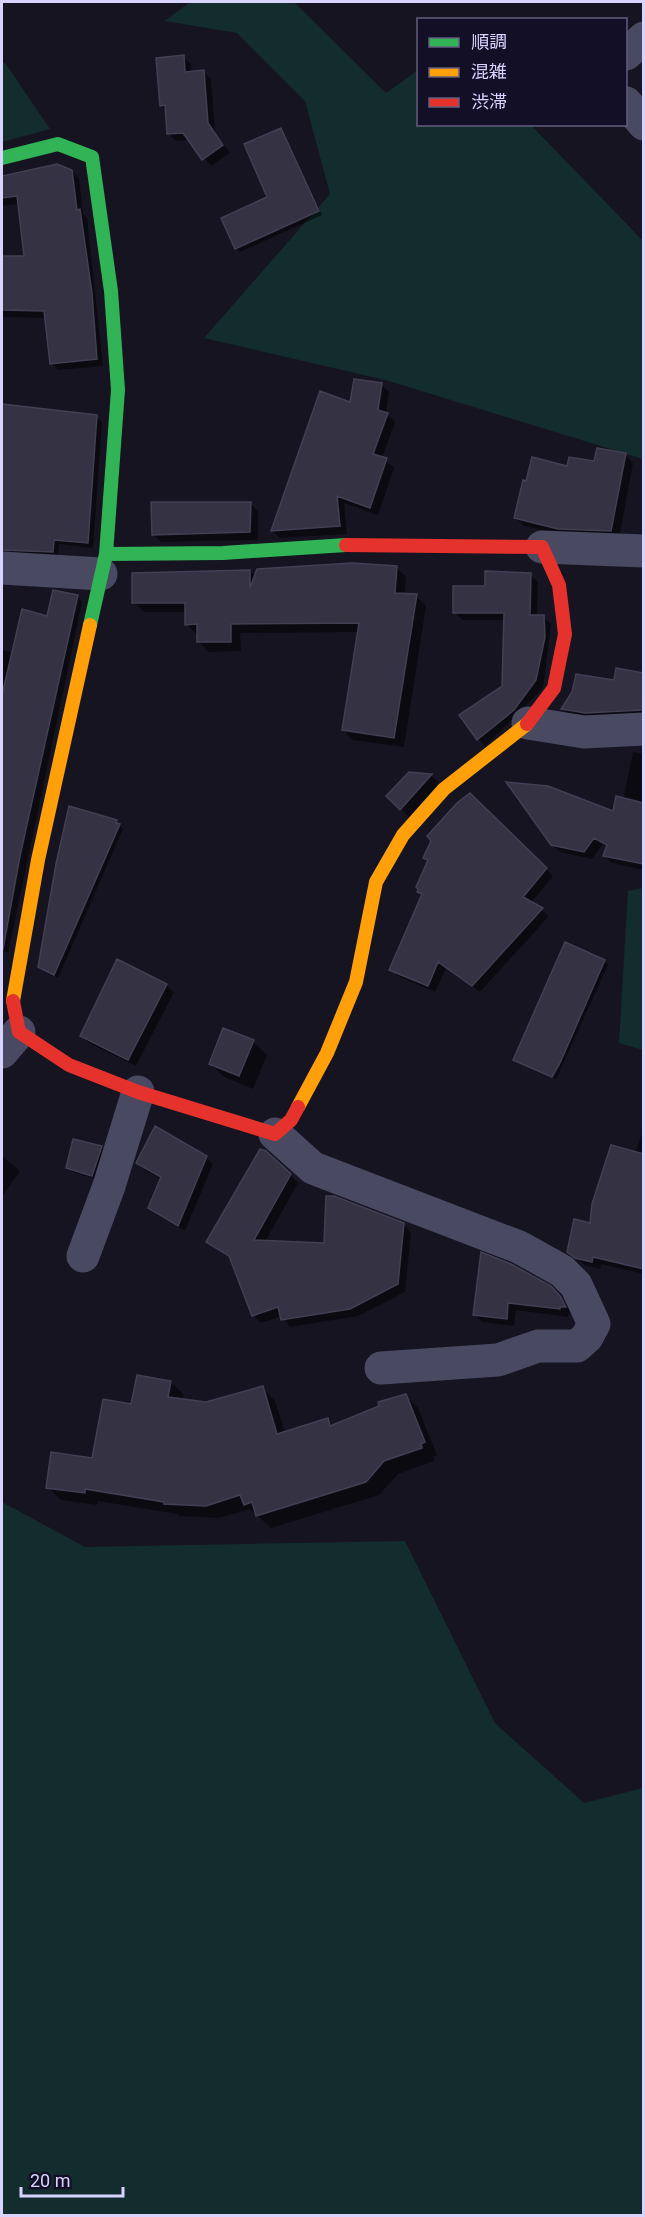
<svg xmlns="http://www.w3.org/2000/svg" width="645" height="2217" font-family="Roboto,'Noto Sans JP',sans-serif">
  <rect width="100%" height="100%" fill="#161421"/>
  <path fill="#132c2d" d="M 190,2 L 294,2 L 386,93 L 418,70 L 418,124 L 531,125 L 643,241 L 643,459 L 389,381 L 204,338 L 330,194 L 305,101 L 237,33 L 165,21 Z
    M 2,62 L 6,64 L 50,129 L 2,142 Z
    M 643,888 L 644,888 L 643,1050 L 619,1043 L 628,891 Z
    M 2,1502 L 85,1547 L 405,1541 L 495,1723 L 584,1803 L 643,1788 L 643,2215 L 2,2215 Z"/>
  <path fill="#0007" d="M 183,57 L 191,64 L 191,73 L 203,72 L 211,79 L 215,132 L 230,153 L 211,166 L 190,140 L 176,141 L 168,133 L 167,111 L 161,105 Z
    M 281,130 L 285,134 L 322,215 L 240,252 L 236,248 L 269,198 Z
    M 72,171 L 79,178 L 83,214 L 87,218 L 103,366 L 58,370 L 51,363 L 46,318 L 2,317 L 2,257 L 25,258 L 20,204 L 2,206 L 2,178 Z
    M 381,385 L 389,392 L 386,414 L 395,422 L 382,458 L 394,468 L 378,515 L 344,503 L 347,534 L 280,538 L 272,531 L 352,404 Z
    M 2,405 L 97,417 L 102,422 L 93,548 L 59,544 L 58,557 L 12,554 L 7,549 L 11,508 L 2,507 Z
    M 625,455 L 633,463 L 619,538 L 567,536 L 524,526 L 516,518 L 568,468 Z
    M 250,503 L 258,511 L 258,540 L 161,542 L 153,534 Z
    M 396,567 L 406,577 L 405,595 L 416,596 L 426,606 L 404,747 L 353,740 L 343,730 L 359,632 L 240,633 L 241,651 L 209,652 L 199,642 L 199,634 L 196,634 L 186,624 L 186,612 L 144,612 L 134,603 L 250,571 L 256,577 Z
    M 530,575 L 538,582 L 537,616 L 543,617 L 551,624 L 543,688 L 485,746 L 478,739 L 504,686 L 505,620 L 462,620 L 455,612 Z
    M 77,596 L 82,602 L 8,953 L 2,950 L 2,650 L 13,653 L 48,617 Z
    M 644,674 L 644,714 L 590,716 L 567,713 L 563,709 L 615,682 Z
    M 633,752 L 644,754 L 644,870 L 612,863 L 604,855 L 608,847 L 603,844 L 592,859 L 560,852 L 552,844 L 614,813 L 623,800 Z
    M 410,774 L 432,776 L 439,783 L 409,817 L 388,796 Z
    M 470,795 L 553,876 L 531,903 L 549,916 L 480,992 L 446,968 L 435,992 L 398,976 L 391,969 L 423,895 L 419,891 L 429,861 L 425,857 Z
    M 116,821 L 123,829 L 58,978 L 40,967 Z
    M 604,961 L 608,965 L 556,1079 L 518,1063 L 515,1059 Z
    M 166,985 L 174,992 L 136,1066 L 89,1043 L 81,1036 Z
    M 253,1042 L 267,1055 L 253,1089 L 224,1077 L 211,1064 Z
    M 644,1128 L 644,1274 L 601,1264 L 600,1269 L 585,1265 L 569,1252 L 592,1225 L 635,1153 Z
    M 101,1147 L 105,1151 L 96,1179 L 72,1172 L 68,1168 Z
    M 2,1156 L 20,1171 L 2,1197 Z
    M 206,1157 L 213,1164 L 185,1231 L 157,1215 L 149,1208 L 161,1179 L 145,1170 L 137,1163 Z
    M 290,1175 L 298,1183 L 265,1242 L 325,1244 L 403,1224 L 411,1232 L 405,1292 L 358,1316 L 290,1327 L 282,1316 L 261,1323 L 253,1315 L 232,1259 L 216,1249 L 208,1242 Z
    M 550,1287 L 568,1306 L 572,1314 L 568,1314 L 568,1317 L 516,1310 L 514,1326 L 482,1322 L 474,1314 Z
    M 171,1382 L 184,1395 L 182,1401 L 206,1404 L 262,1388 L 275,1401 L 285,1433 L 328,1420 L 334,1427 L 405,1395 L 418,1408 L 437,1455 L 433,1457 L 434,1461 L 398,1474 L 379,1495 L 271,1528 L 250,1509 L 219,1518 L 179,1516 L 177,1514 L 98,1501 L 97,1505 L 61,1500 L 48,1487 L 93,1460 L 132,1406 Z"/>
  <path fill="#343243" stroke="#433f54" stroke-width="1.5" d="M 184,55 L 185,72 L 204,70 L 208,123 L 223,145 L 202,160 L 183,133 L 167,134 L 165,105 L 160,106 L 156,58 Z
    M 281,128 L 319,211 L 235,249 L 221,218 L 267,197 L 244,144 Z
    M 57,164 L 72,170 L 77,210 L 80,209 L 92,293 L 97,359 L 50,364 L 44,311 L 2,310 L 2,256 L 24,256 L 17,196 L 2,198 L 2,176 Z
    M 354,379 L 382,383 L 378,410 L 388,413 L 373,454 L 387,458 L 370,508 L 337,496 L 340,526 L 271,531 L 320,391 L 350,402 Z
    M 2,404 L 97,415 L 88,543 L 54,540 L 53,552 L 2,550 Z
    M 597,448 L 626,453 L 611,531 L 558,529 L 514,518 L 523,480 L 526,481 L 532,457 L 567,466 L 569,457 L 594,461 Z
    M 151,502 L 251,502 L 250,532 L 152,535 Z
    M 352,563 L 397,566 L 395,593 L 417,594 L 394,738 L 342,730 L 359,623 L 231,624 L 231,642 L 197,642 L 197,624 L 185,625 L 185,603 L 132,603 L 132,573 L 250,570 L 250,588 L 257,569 Z
    M 485,571 L 531,573 L 530,615 L 544,615 L 545,637 L 536,680 L 514,710 L 477,740 L 459,715 L 502,686 L 504,613 L 453,613 L 453,586 L 485,586 Z
    M 53,590 L 78,595 L 20,856 L 3,949 L 2,948 L 2,695 L 22,609 L 47,616 Z
    M 616,668 L 644,673 L 642,710 L 585,713 L 561,709 L 572,692 L 576,674 L 614,680 Z
    M 409,772 L 432,774 L 400,810 L 386,796 Z
    M 506,782 L 548,786 L 613,811 L 616,796 L 644,803 L 644,864 L 603,856 L 607,845 L 594,838 L 584,852 L 551,845 Z
    M 470,793 L 547,868 L 523,897 L 543,908 L 472,986 L 438,962 L 428,986 L 389,970 L 422,894 L 417,892 L 418,889 L 416,887 L 428,860 L 423,858 L 431,841 L 427,836 L 457,803 Z
    M 69,806 L 117,820 L 116,823 L 120,824 L 54,975 L 38,967 L 56,864 Z
    M 565,942 L 605,960 L 560,1063 L 552,1077 L 513,1060 Z
    M 117,959 L 167,984 L 128,1060 L 80,1036 Z
    M 223,1028 L 254,1040 L 239,1076 L 209,1064 Z
    M 155,1126 L 207,1156 L 178,1226 L 148,1208 L 161,1177 L 136,1163 Z
    M 73,1139 L 102,1146 L 92,1176 L 66,1168 Z
    M 611,1145 L 644,1154 L 644,1269 L 593,1257 L 592,1262 L 575,1258 L 567,1252 L 574,1219 L 590,1223 L 592,1204 Z
    M 260,1149 L 266,1151 L 291,1174 L 254,1240 L 324,1243 L 326,1196 L 334,1196 L 404,1223 L 398,1284 L 350,1309 L 281,1320 L 278,1307 L 252,1316 L 229,1256 L 206,1242 Z
    M 481,1252 L 511,1264 L 551,1286 L 560,1296 L 566,1307 L 560,1307 L 560,1309 L 508,1303 L 507,1319 L 473,1315 Z
    M 137,1375 L 171,1381 L 168,1397 L 206,1402 L 263,1386 L 277,1434 L 328,1418 L 330,1426 L 379,1406 L 378,1402 L 406,1394 L 425,1442 L 421,1444 L 422,1448 L 384,1461 L 366,1482 L 256,1516 L 252,1502 L 244,1505 L 240,1495 L 206,1506 L 164,1504 L 164,1502 L 85,1489 L 85,1493 L 46,1488 L 51,1452 L 92,1458 L 103,1399 L 131,1404 Z"/>
  <g fill="none" stroke-linecap="round" stroke-linejoin="round">
    <path stroke="#4a4962" stroke-width="33" d="M 626,54 L 644,38
      M 626,103 L 644,124
      M 542,547 L 644,551
      M 2,568 L 101,574
      M 528,723 L 584,732 L 644,729
      M 2,1052 L 19,1032
      M 275,1134 L 313,1168 L 519,1247 L 562,1271 L 576,1285 L 594,1324 L 587,1337 L 577,1346 L 538,1346 L 498,1360 L 381,1368
      M 83,1256 L 109,1186 L 138,1092"/>
    <path stroke="#30b455" stroke-width="14" d="M 2,158 L 58,144 L 92,157 L 111,291 L 118,390 L 106,554 L 90,625
      M 106,554 L 223,553 L 346,545"/>
    <path stroke="#ff9f0a" stroke-width="14" d="M 13,1001 L 38,860 L 90,625
      M 298,1107 L 327,1053 L 356,982 L 376,882 L 403,835 L 444,789 L 527,724"/>
    <path stroke="#e5322d" stroke-width="14" d="M 346,545 L 542,547 L 559,585 L 565,634 L 554,688 L 527,724
      M 13,1001 L 19,1032 L 69,1065 L 138,1092 L 275,1134 L 291,1120 L 298,1107"/>
  </g>
  <rect width="645" height="2217" fill="none" stroke="#d9d4ff" stroke-width="6"/>
  <rect x="417" y="18" width="210" height="108" fill="#130f26" stroke="#625e7d" stroke-width="1.5"/>
  <rect x="429" y="38" width="30" height="9" fill="#30b455" stroke="#625e7d" stroke-width="1.5"/>
  <text x="471" y="48" font-size="18" fill="#d9d4ff">順調</text>
  <rect x="429" y="68" width="30" height="9" fill="#ff9f0a" stroke="#625e7d" stroke-width="1.5"/>
  <text x="471" y="78" font-size="18" fill="#d9d4ff">混雑</text>
  <rect x="429" y="98" width="30" height="9" fill="#e5322d" stroke="#625e7d" stroke-width="1.5"/>
  <text x="471" y="108" font-size="18" fill="#d9d4ff">渋滞</text>
  <path d="M21 2187v9h102v-9" fill="none" stroke="#d9d4ff" stroke-width="3"/>
  <text x="30" y="2187" font-size="18" fill="#d9d4ff" stroke="#130f26" stroke-width="4.5" paint-order="stroke">20 m</text>
</svg>
